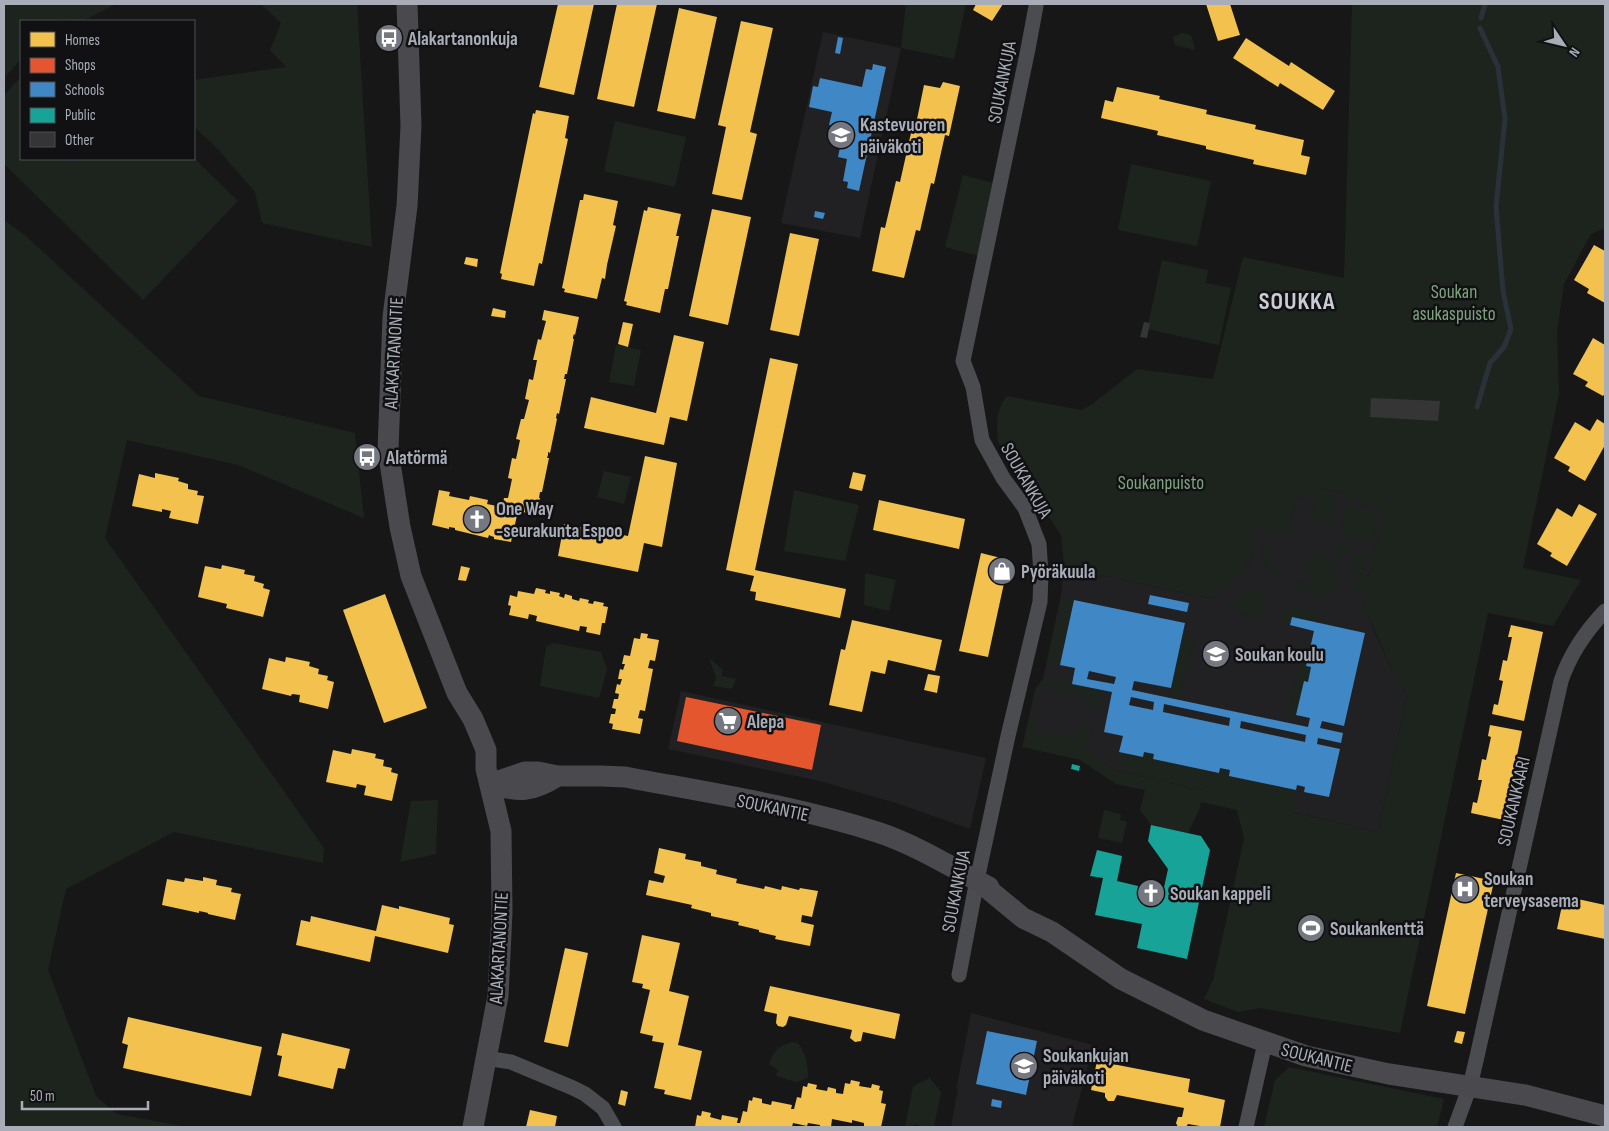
<svg xmlns="http://www.w3.org/2000/svg" width="1609" height="1131" font-family="'Sofia Sans Condensed',sans-serif">
  <rect width="100%" height="100%" fill="#171717"/>
  <path fill="#212123" d="M 823,32 L 901,48 L 860,238 L 781,223 Z
    M 1321,488 L 1341,493 L 1350,501 L 1384,509 L 1373,568 L 1366,577 L 1360,581 L 1352,581 L 1366,596 L 1368,615 L 1375,633 L 1394,675 L 1407,695 L 1378,832 L 1115,770 L 1085,748 L 1025,735 L 1035,689 L 1043,679 L 1061,595 L 1064,567 L 1212,599 L 1238,576 L 1246,566 L 1251,558 L 1253,548 L 1254,528 L 1296,496 L 1314,493 Z
    M 681,691 L 986,758 L 970,829 L 899,804 L 820,781 L 668,749 Z
    M 971,1013 L 1093,1045 L 1072,1127 L 951,1127 L 958,1088 L 956,1090 Z"/>
  <path fill="#1d241e" d="M 4,4 L 116,4 L 83,21 L 57,19 L 56,21 L 21,21 L 21,59 L 4,78 Z
    M 261,4 L 357,4 L 372,247 L 262,223 L 255,192 L 214,145 L 194,127 L 194,80 L 286,67 L 270,50 L 281,23 Z
    M 906,4 L 966,4 L 954,59 L 901,48 Z
    M 1352,4 L 1605,4 L 1605,228 L 1591,234 L 1564,284 L 1557,332 L 1559,394 L 1523,568 L 1581,580 L 1553,626 L 1488,613 L 1400,1033 L 1260,1008 L 1238,1012 L 1204,999 L 1213,980 L 1244,839 L 1237,810 L 1201,802 L 1200,808 L 1188,833 L 1151,825 L 1140,810 L 1145,790 L 1116,784 L 1080,760 L 1022,747 L 1030,717 L 1033,714 L 1036,716 L 1033,730 L 1078,740 L 1082,726 L 1090,727 L 1093,729 L 1087,749 L 1115,770 L 1208,792 L 1130,772 L 1120,764 L 1117,759 L 1119,752 L 1142,757 L 1144,752 L 1154,754 L 1153,759 L 1219,773 L 1220,768 L 1230,770 L 1229,776 L 1296,790 L 1292,812 L 1378,832 L 1407,695 L 1394,675 L 1368,615 L 1361,613 L 1366,597 L 1359,594 L 1351,581 C 1376,580 1372,566 1375,548 C 1378,535 1381,522 1384,509 L 1349,501 L 1341,493 L 1321,488 L 1314,493 L 1313,497 L 1297,496 L 1288,534 L 1254,528 C 1254,537 1254,547 1252,555 C 1246,574 1225,587 1212,599 L 1064,567 L 1061,535 L 998,442 C 996,425 996,409 1007,396 L 1081,410 L 1091,405 L 1137,369 L 1213,379 L 1243,257 L 1344,278 Z
    M 1182,33 L 1191,35 L 1195,50 L 1175,45 L 1173,37 Z
    M 21,77 L 21,159 L 194,158 L 238,201 L 143,300 L 4,164 L 4,95 Z
    M 615,121 L 686,137 L 675,187 L 604,171 Z
    M 1131,164 L 1211,181 L 1197,246 L 1118,230 Z
    M 963,175 L 994,183 L 978,256 L 945,247 Z
    M 4,220 L 26,236 L 199,396 L 355,433 L 364,518 L 238,465 L 127,440 L 105,538 L 324,848 L 323,863 L 174,832 L 66,889 L 48,970 L 96,1096 L 117,1114 L 187,1127 L 4,1127 Z
    M 1162,260 L 1208,270 L 1206,283 L 1231,288 L 1219,345 L 1147,329 Z
    M 616,345 L 641,350 L 634,386 L 609,382 Z
    M 604,471 L 631,477 L 624,504 L 597,497 Z
    M 794,490 L 859,505 L 845,561 L 784,551 Z
    M 1322,491 L 1331,493 L 1337,499 L 1333,519 L 1327,523 L 1318,521 L 1312,514 L 1316,495 Z
    M 1347,507 L 1379,514 L 1372,543 L 1340,536 Z
    M 1335,540 L 1350,546 L 1343,561 L 1333,547 L 1333,541 Z
    M 1264,545 L 1269,546 C 1268,559 1274,567 1285,573 L 1281,579 C 1266,570 1262,563 1264,545 Z
    M 1359,551 L 1369,556 C 1368,564 1366,570 1358,574 L 1349,570 C 1349,561 1352,556 1359,551 Z
    M 1321,553 C 1336,557 1348,587 1329,595 C 1322,598 1308,592 1301,591 L 1297,586 L 1299,581 L 1310,583 L 1312,573 L 1303,571 C 1307,562 1310,555 1321,553 Z
    M 865,573 L 896,580 L 889,611 L 864,605 Z
    M 1247,592 L 1258,592 C 1269,598 1267,609 1265,619 L 1242,614 L 1237,611 L 1235,603 L 1241,595 Z
    M 1062,598 L 1074,600 L 1060,665 L 1048,661 Z
    M 1290,606 L 1328,614 L 1331,617 L 1318,615 L 1316,622 L 1292,617 L 1290,625 L 1281,622 L 1284,608 Z
    M 1182,636 L 1194,638 L 1181,696 L 1178,699 L 1169,697 Z
    M 554,643 L 601,652 L 607,669 L 599,698 L 540,686 L 546,647 Z
    M 1304,644 L 1311,645 L 1306,666 L 1311,667 L 1308,682 L 1304,681 L 1296,715 L 1289,712 Z
    M 709,659 L 712,660 L 723,670 L 721,676 L 736,679 L 732,689 L 713,686 L 716,677 Z
    M 1045,681 L 1075,687 L 1076,685 L 1101,690 L 1097,709 L 1095,711 L 1086,708 L 1087,697 L 1042,688 L 1040,698 L 1038,700 L 1036,699 L 1036,691 Z
    M 438,800 L 436,854 L 400,862 L 411,801 Z
    M 1104,810 L 1121,814 L 1120,820 L 1127,822 L 1122,843 L 1098,838 Z
    M 792,1042 L 799,1044 C 806,1054 808,1065 808,1078 L 796,1082 L 776,1076 L 778,1070 L 769,1064 C 775,1049 777,1047 792,1042 Z
    M 1289,1067 L 1444,1099 L 1437,1127 L 1264,1127 L 1275,1080 Z
    M 930,1078 L 941,1092 L 934,1127 L 922,1127 L 916,1124 L 905,1127 L 913,1086 Z"/>
  <path fill="#f2c14e" d="M 558,4 L 594,4 L 574,95 L 539,87 Z
    M 617,4 L 657,4 L 634,107 L 597,99 Z
    M 976,4 L 1003,4 L 992,21 L 973,10 Z
    M 1206,4 L 1230,4 L 1240,35 L 1218,41 Z
    M 679,8 L 717,17 L 695,119 L 657,111 Z
    M 741,21 L 773,28 L 750,132 L 757,134 L 742,200 L 712,194 L 726,127 L 718,125 Z
    M 1246,38 L 1289,66 L 1291,62 L 1335,91 L 1323,110 L 1280,83 L 1278,87 L 1233,58 Z
    M 943,82 L 960,86 L 949,136 L 945,135 L 934,184 L 931,183 L 920,231 L 916,230 L 904,278 L 872,271 L 881,227 L 885,228 L 896,181 L 900,182 L 911,133 L 914,134 L 924,85 L 940,88 Z
    M 1117,87 L 1160,96 L 1159,99 L 1207,110 L 1206,114 L 1256,125 L 1255,129 L 1304,140 L 1301,155 L 1310,157 L 1306,175 L 1253,164 L 1254,160 L 1206,149 L 1206,146 L 1157,135 L 1158,131 L 1101,118 L 1105,100 L 1113,102 Z
    M 536,110 L 569,116 L 565,138 L 568,139 L 553,210 L 542,264 L 539,263 L 534,286 L 501,279 L 502,274 L 500,273 L 533,113 L 535,114 Z
    M 584,194 L 618,201 L 613,225 L 616,226 L 607,265 L 605,279 L 602,278 L 597,299 L 564,292 L 565,289 L 562,288 L 580,200 L 583,200 Z
    M 648,207 L 681,214 L 676,236 L 679,236 L 676,250 L 668,289 L 665,289 L 660,313 L 626,305 L 627,302 L 624,301 L 644,210 L 647,211 Z
    M 712,209 L 751,217 L 728,325 L 689,316 Z
    M 790,233 L 819,239 L 799,336 L 770,330 Z
    M 1594,245 L 1605,251 L 1605,303 L 1587,293 L 1589,289 L 1574,280 Z
    M 466,257 L 478,259 L 477,267 L 464,264 Z
    M 493,308 L 506,311 L 505,318 L 491,316 Z
    M 544,310 L 579,317 L 575,335 L 574,334 L 573,337 L 573,339 L 574,339 L 567,374 L 565,374 L 564,379 L 566,379 L 559,414 L 557,413 L 556,418 L 557,419 L 550,453 L 548,452 L 548,455 L 547,458 L 549,458 L 542,492 L 540,492 L 539,498 L 540,498 L 537,515 L 518,511 L 511,542 L 494,539 L 494,537 L 491,536 L 489,535 L 488,538 L 455,530 L 455,528 L 449,527 L 449,529 L 432,525 L 439,490 L 450,492 L 449,496 L 469,500 L 470,496 L 488,500 L 487,504 L 502,507 L 504,498 L 508,498 L 512,479 L 508,478 L 512,458 L 516,459 L 520,440 L 516,439 L 521,419 L 524,419 L 529,400 L 525,399 L 529,379 L 533,380 L 537,360 L 533,360 L 538,339 L 541,340 L 546,321 L 542,320 Z
    M 623,322 L 633,324 L 628,347 L 618,344 Z
    M 674,335 L 704,342 L 687,421 L 670,417 L 664,445 L 584,428 L 591,397 L 656,413 Z
    M 1593,338 L 1605,345 L 1605,393 L 1603,396 L 1585,386 L 1588,382 L 1573,374 Z
    M 770,358 L 798,364 L 755,570 L 846,589 L 840,618 L 755,600 L 756,592 L 750,591 L 754,576 L 726,570 Z
    M 1597,419 L 1605,424 L 1605,445 L 1585,481 L 1568,471 L 1570,467 L 1554,458 L 1575,422 L 1590,431 Z
    M 645,456 L 677,463 L 662,547 L 644,543 L 638,572 L 558,556 L 564,524 L 628,536 Z
    M 853,472 L 866,475 L 862,491 L 849,488 Z
    M 155,473 L 179,478 L 178,481 L 188,484 L 188,489 L 198,491 L 197,495 L 204,496 L 198,524 L 169,518 L 171,511 L 162,509 L 162,512 L 132,506 L 139,474 L 155,478 Z
    M 879,500 L 965,519 L 959,549 L 873,530 Z
    M 1579,504 L 1597,514 L 1567,566 L 1550,556 L 1552,553 L 1537,544 L 1557,508 L 1572,517 Z
    M 981,553 L 1009,560 L 988,657 L 959,651 Z
    M 222,565 L 245,570 L 244,574 L 255,576 L 254,581 L 264,584 L 263,588 L 270,590 L 263,617 L 226,608 L 227,604 L 198,597 L 205,566 L 221,569 Z
    M 461,566 L 470,568 L 466,581 L 458,580 Z
    M 536,588 L 546,590 L 545,593 L 550,594 L 550,591 L 560,593 L 559,596 L 564,598 L 565,594 L 572,596 L 572,599 L 579,601 L 580,598 L 589,600 L 588,603 L 593,604 L 594,601 L 604,603 L 603,606 L 608,607 L 605,623 L 602,623 L 600,635 L 586,632 L 587,627 L 580,626 L 579,631 L 536,621 L 537,616 L 529,614 L 528,619 L 509,615 L 511,606 L 508,605 L 510,595 L 517,597 L 518,591 L 534,594 Z
    M 385,594 L 427,708 L 384,723 L 343,610 Z
    M 852,620 L 942,640 L 935,671 L 888,660 L 885,674 L 871,671 L 862,712 L 829,705 L 841,649 L 845,650 Z
    M 1511,625 L 1543,632 L 1524,721 L 1492,714 L 1494,704 L 1498,705 L 1503,681 L 1499,680 L 1503,660 L 1507,661 L 1512,637 L 1508,637 Z
    M 641,633 L 648,634 L 647,638 L 659,640 L 655,661 L 650,660 L 648,668 L 653,669 L 645,711 L 640,710 L 638,718 L 643,719 L 640,734 L 612,729 L 613,724 L 609,723 L 611,714 L 615,714 L 616,709 L 612,708 L 614,699 L 618,699 L 619,694 L 615,693 L 617,684 L 620,685 L 622,679 L 618,679 L 620,669 L 623,670 L 625,664 L 622,664 L 624,655 L 630,656 L 634,638 L 640,639 Z
    M 286,657 L 310,662 L 309,666 L 319,669 L 318,674 L 328,676 L 327,680 L 334,682 L 328,709 L 299,702 L 300,695 L 292,694 L 291,696 L 262,689 L 269,658 L 285,662 Z
    M 928,674 L 940,676 L 937,693 L 924,690 Z
    M 1490,725 L 1522,731 L 1504,820 L 1471,813 L 1473,802 L 1477,803 L 1482,780 L 1478,780 L 1482,759 L 1486,760 L 1491,737 L 1488,736 Z
    M 352,749 L 376,754 L 375,758 L 384,760 L 383,766 L 392,768 L 391,772 L 398,774 L 392,801 L 364,795 L 366,786 L 357,784 L 356,788 L 326,782 L 333,750 L 351,754 Z
    M 659,848 L 686,854 L 685,859 L 701,862 L 701,866 L 717,870 L 716,874 L 737,879 L 736,883 L 764,889 L 765,886 L 781,890 L 782,886 L 799,890 L 800,888 L 818,891 L 812,917 L 802,915 L 801,922 L 814,925 L 810,946 L 775,939 L 776,936 L 759,932 L 759,930 L 738,925 L 739,922 L 711,916 L 711,913 L 691,908 L 692,905 L 646,895 L 649,880 L 663,883 L 665,876 L 654,873 Z
    M 1456,873 L 1494,881 L 1465,1014 L 1427,1006 Z
    M 203,877 L 217,880 L 216,885 L 232,888 L 231,892 L 241,894 L 235,920 L 208,914 L 208,913 L 204,912 L 199,911 L 199,913 L 162,905 L 167,879 L 184,882 L 185,878 L 203,881 Z
    M 1564,896 L 1605,905 L 1605,939 L 1557,929 Z
    M 382,905 L 399,909 L 399,906 L 450,918 L 449,924 L 454,925 L 448,953 L 375,936 L 370,962 L 296,945 L 301,920 L 310,922 L 311,916 L 376,931 Z
    M 642,935 L 680,943 L 669,991 L 689,996 L 678,1045 L 702,1051 L 691,1100 L 664,1094 L 665,1090 L 654,1088 L 664,1043 L 652,1041 L 653,1036 L 640,1033 L 650,990 L 642,988 L 643,984 L 632,982 Z
    M 565,948 L 588,953 L 568,1047 L 544,1042 Z
    M 770,986 L 900,1014 L 895,1039 L 863,1032 L 861,1041 L 855,1042 L 850,1038 L 852,1030 L 789,1016 L 786,1025 L 783,1027 L 778,1026 L 776,1023 L 777,1014 L 764,1011 Z
    M 128,1017 L 262,1047 L 251,1096 L 123,1068 L 128,1045 L 122,1043 Z
    M 1457,1031 L 1465,1032 L 1462,1044 L 1454,1042 Z
    M 282,1033 L 350,1049 L 345,1069 L 338,1068 L 333,1089 L 278,1076 L 282,1056 L 277,1055 Z
    M 1097,1061 L 1190,1079 L 1188,1092 L 1225,1100 L 1220,1127 L 1206,1127 L 1188,1124 L 1186,1127 L 1178,1127 L 1176,1123 L 1178,1117 L 1182,1117 L 1184,1108 L 1117,1095 L 1114,1101 L 1108,1101 L 1105,1097 L 1105,1093 L 1091,1090 Z
    M 851,1080 L 860,1082 L 859,1086 L 871,1088 L 872,1084 L 880,1086 L 879,1090 L 883,1091 L 881,1103 L 886,1104 L 881,1127 L 864,1126 L 864,1123 L 852,1120 L 852,1123 L 832,1119 L 831,1127 L 820,1127 L 820,1125 L 808,1123 L 807,1126 L 793,1123 L 792,1127 L 695,1127 L 697,1115 L 701,1116 L 702,1111 L 711,1113 L 710,1117 L 721,1120 L 722,1115 L 738,1118 L 737,1123 L 740,1123 L 743,1111 L 747,1112 L 749,1100 L 752,1101 L 753,1097 L 762,1099 L 762,1103 L 771,1105 L 772,1101 L 792,1105 L 791,1109 L 794,1109 L 797,1097 L 801,1098 L 803,1086 L 807,1087 L 808,1083 L 817,1085 L 816,1089 L 827,1091 L 828,1087 L 836,1089 L 836,1093 L 843,1094 L 845,1083 L 850,1084 Z
    M 621,1090 L 628,1092 L 625,1106 L 618,1104 Z
    M 530,1110 L 557,1116 L 555,1127 L 526,1127 Z"/>
  <path fill="#e4572e" d="M 686,697 L 821,725 L 812,770 L 677,741 Z"/>
  <path fill="#3f88c5" fill-rule="evenodd" d="M 838,37 L 843,38 L 840,54 L 835,53 Z
    M 873,64 L 886,67 L 859,191 L 847,188 L 848,182 L 843,181 L 847,159 L 838,157 L 844,128 L 829,125 L 832,112 L 809,107 L 813,86 L 818,87 L 820,78 L 862,87 L 866,69 L 872,70 Z
    M 815,211 L 825,213 L 823,219 L 814,217 Z
    M 1150,595 L 1189,603 L 1187,612 L 1148,604 Z
    M 1074,600 L 1185,623 L 1171,688 L 1134,681 L 1132,690 L 1308,727 L 1310,718 L 1296,715 L 1304,681 L 1308,682 L 1311,667 L 1306,666 L 1314,631 L 1290,625 L 1292,617 L 1365,633 L 1344,726 L 1322,721 L 1320,728 L 1343,733 L 1341,743 L 1318,738 L 1317,744 L 1340,749 L 1329,797 L 1304,792 L 1305,787 L 1297,785 L 1296,790 L 1229,776 L 1230,770 L 1220,768 L 1219,773 L 1153,759 L 1154,754 L 1144,752 L 1143,757 L 1119,752 L 1123,736 L 1104,732 L 1112,692 L 1072,684 L 1075,668 L 1060,665 ZM 1089,671 L 1116,677 L 1114,684 L 1087,679 ZM 1131,697 L 1154,702 L 1153,710 L 1129,705 ZM 1164,704 L 1230,718 L 1229,726 L 1163,712 ZM 1241,721 L 1306,735 L 1305,742 L 1240,728 Z
    M 987,1031 L 1037,1041 L 1026,1095 L 976,1084 Z
    M 992,1099 L 1002,1101 L 1001,1108 L 991,1106 Z"/>
  <path fill="#17a398" d="M 1072,764 L 1080,766 L 1079,771 L 1071,769 Z
    M 1151,825 L 1201,836 L 1210,850 L 1187,959 L 1137,948 L 1142,924 L 1095,915 L 1103,878 L 1090,876 L 1097,850 L 1122,856 L 1117,881 L 1163,892 L 1168,869 L 1148,841 Z"/>
  <g fill="none" stroke-linecap="round" stroke-linejoin="round">
    <path stroke="#2a3239" stroke-width="5" d="M 1481,18 L 1485,4
      M 1477,407 L 1490,363 L 1504,347 L 1511,329 L 1503,291 L 1496,207 L 1505,119 L 1498,67 L 1480,28"/>
  </g>
  <path fill="#353536" d="M 1144,322 L 1150,323 L 1147,338 L 1140,337 Z
    M 1371,398 L 1440,401 L 1438,421 L 1370,417 Z"/>
  <g fill="none" stroke-linecap="round" stroke-linejoin="round">
    <path stroke="#4b4c50" stroke-width="15" d="M 959,975 L 977,880 L 1008,736 L 1040,602 L 1041,574 L 1039,544 L 1025,508 L 1003,478 L 982,440 L 973,387 L 963,361 L 1028,49 L 1036,6
      M 486,1058 L 511,1062 L 573,1088 L 585,1094 L 603,1108 L 614,1127
      M 1246,1127 L 1265,1043
      M 1455,1127 L 1470,1086 L 1476,1061 L 1561,681 C 1570,654 1585,632 1605,611"/>
    <path stroke="#4a4a4e" stroke-width="21" d="M 407,4 L 411,126 L 407,206 L 393,317 L 388,450 L 400,527 L 411,576 L 457,693 L 473,719 L 486,750 L 486,769 L 501,831 L 502,912 L 498,996 L 473,1127
      M 490,784 L 525,772 L 538,772 L 558,776 L 601,776 L 625,777 C 710,793 798,806 880,833 C 918,846 953,868 989,887
      M 490,784 C 521,792 530,793 558,776
      M 977,880 L 1023,918 L 1052,932 L 1121,979 L 1203,1020 L 1306,1056 L 1389,1074 L 1525,1095 L 1605,1116"/>
  </g>
  <defs>
    <g id="bus-disc" transform="scale(1.4375)"><circle r="9.5" fill="#757880" stroke="#111113"/><path d="M-5-6H5V4H4V6H2V4H-2V6H-4V4H-5ZM-3.5-4V0h7V-4ZM-3.5 1.2v1.5H-2V1.2ZM2 1.2v1.5H3.5V1.2Z" fill="#fff"/></g>
    <g id="school-disc" transform="scale(1.4375)"><circle r="9.5" fill="#757880" stroke="#111113"/><path d="M0-5L7-2L0 1L-7-2ZM-4 1L0 2.5L4 1V4Q0 6-4 4Z" fill="#fff"/></g>
    <g id="church-disc" transform="scale(1.4375)"><circle r="9.5" fill="#757880" stroke="#111113"/><path d="M-1.2-6h2.4v3.5h3.3v2.4h-3.3V6h-2.4V-.1h-3.3v-2.4h3.3Z" fill="#fff"/></g>
    <g id="shop-disc" transform="scale(1.4375)"><circle r="9.5" fill="#757880" stroke="#111113"/><path d="M-5-2.5h2.3a2.7 3.5 0 0 1 5.4 0H5L5.5 6h-11ZM-1.5-2.5h3a1.5 2.3 0 0 0-3 0Z" fill="#fff"/></g>
    <g id="supermarket-disc" transform="scale(1.4375)"><circle r="9.5" fill="#757880" stroke="#111113"/><path d="M-6-5.5h2.5l.6 2H6L4.5 2H-2.5L-4.4-4H-6ZM-1.5 3.2a1.3 1.3 0 1 0 .1 0ZM3 3.2a1.3 1.3 0 1 0 .1 0Z" fill="#fff"/></g>
    <g id="hospital-disc" transform="scale(1.4375)"><circle r="9.5" fill="#757880" stroke="#111113"/><path d="M-5-5h3v3.5h4V-5h3V5h-3V1.5h-4V5h-3Z" fill="#fff"/></g>
    <g id="stadium-disc" transform="scale(1.4375)"><circle r="9.5" fill="#757880" stroke="#111113"/><path d="M0-5a6.5 5 0 1 0 0 10a6.5 5 0 1 0 0-10ZM-3.5-1.8h7v3.6h-7Z" fill="#fff"/></g>
  </defs>
  <g fill-rule="evenodd">
    <use href="#bus-disc" x="389" y="38"/>
    <use href="#school-disc" x="841" y="135"/>
    <use href="#bus-disc" x="367" y="457"/>
    <use href="#church-disc" x="477" y="519"/>
    <use href="#shop-disc" x="1002" y="571"/>
    <use href="#school-disc" x="1216" y="654"/>
    <use href="#supermarket-disc" x="728" y="721"/>
    <use href="#hospital-disc" x="1465" y="889"/>
    <use href="#church-disc" x="1151" y="893"/>
    <use href="#stadium-disc" x="1311" y="928"/>
    <use href="#school-disc" x="1024" y="1066"/>
  </g>
  <g text-anchor="middle" stroke-width="5" stroke-linejoin="round" paint-order="stroke">
    <g font-size="19" font-weight="bold" fill="#a8adb8" stroke="#111113" text-anchor="start">
      <text x="408" y="45">Alakartanonkuja</text>
      <text x="860" y="131">Kastevuoren<tspan x="860" dy="22">päiväkoti</tspan></text>
      <text x="386" y="464">Alatörmä</text>
      <text x="496" y="515">One Way<tspan x="496" dy="22">-seurakunta Espoo</tspan></text>
      <text x="1021" y="578">Pyöräkuula</text>
      <text x="1235" y="661">Soukan koulu</text>
      <text x="747" y="728">Alepa</text>
      <text x="1484" y="885">Soukan<tspan x="1484" dy="22">terveysasema</tspan></text>
      <text x="1170" y="900">Soukan kappeli</text>
      <text x="1330" y="935">Soukankenttä</text>
      <text x="1043" y="1062">Soukankujan<tspan x="1043" dy="22">päiväkoti</tspan></text>
    </g>
    <g font-size="19" fill="#a8adb8" stroke="#111113">
      <text transform="translate(1001 82) rotate(-79)" y="7">SOUKANKUJA</text>
      <text transform="translate(393 353) rotate(-87)" y="7">ALAKARTANONTIE</text>
      <text transform="translate(1027 480) rotate(60)" y="7">SOUKANKUJA</text>
      <text transform="translate(1513 801) rotate(-77)" y="7">SOUKANKAARI</text>
      <text transform="translate(773 807) rotate(12)" y="7">SOUKANTIE</text>
      <text transform="translate(955 891) rotate(-79)" y="7">SOUKANKUJA</text>
      <text transform="translate(498 948) rotate(-87)" y="7">ALAKARTANONTIE</text>
      <text transform="translate(1317 1057) rotate(14)" y="7">SOUKANTIE</text>
    </g>
    <g font-size="19" fill="#7fa381" stroke="#111113">
      <text x="1454" y="298">Soukan<tspan x="1454" dy="22">asukaspuisto</tspan></text>
      <text x="1161" y="489">Soukanpuisto</text>
    </g>
    <g font-size="24" font-weight="bold" letter-spacing="1" fill="#c9ccd4" stroke="#111113">
      <text x="1297" y="309">SOUKKA</text>
    </g>
  </g>
  <rect width="1609" height="1131" fill="none" stroke="#a8adb8" stroke-width="10"/>
  <rect x="20" y="20" width="175" height="140" fill="#111113" stroke="#4d4f55"/>
  <rect x="30" y="32" width="25" height="15" fill="#f2c14e" stroke="#4d4f55"/>
  <text x="65" y="45" font-size="15" fill="#a8adb8">Homes</text>
  <rect x="30" y="58" width="25" height="15" fill="#e4572e" stroke="#4d4f55"/>
  <text x="65" y="70" font-size="15" fill="#a8adb8">Shops</text>
  <rect x="30" y="82" width="25" height="15" fill="#3f88c5" stroke="#4d4f55"/>
  <text x="65" y="95" font-size="15" fill="#a8adb8">Schools</text>
  <rect x="30" y="108" width="25" height="15" fill="#17a398" stroke="#4d4f55"/>
  <text x="65" y="120" font-size="15" fill="#a8adb8">Public</text>
  <rect x="30" y="132" width="25" height="15" fill="#353536" stroke="#4d4f55"/>
  <text x="65" y="145" font-size="15" fill="#a8adb8">Other</text>
  <g transform="translate(1564 45) rotate(125)" stroke="#111113" stroke-width="4" paint-order="stroke">
  <path d="M0-4L9 19L0 12L-9 19Z" fill="#a8adb8"/>
  <text y="-8" font-size="14" font-weight="bold" text-anchor="middle" fill="#a8adb8">N</text>
  </g>
  <path d="M22 1101v8h126v-8" fill="none" stroke="#a8adb8" stroke-width="2.5"/>
  <text x="30" y="1101" font-size="15" fill="#a8adb8" stroke="#111113" stroke-width="4" paint-order="stroke">50 m</text>
</svg>
